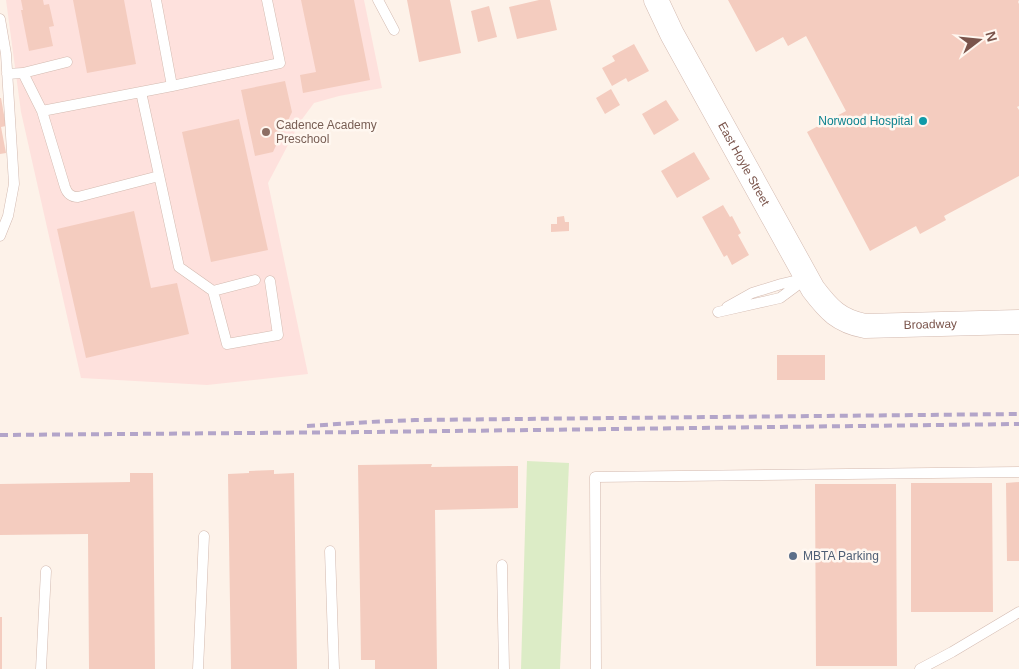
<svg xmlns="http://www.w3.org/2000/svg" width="1019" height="669" font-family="Arial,sans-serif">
  <rect width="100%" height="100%" fill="#fdf2e9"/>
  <path fill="#fee1dd" d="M 6,0 L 364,0 L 382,88 L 339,96 L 314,103 L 300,122 L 268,183 L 308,374 L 207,385 L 81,378 L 21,112 Z"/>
  <path fill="#dcecc6" d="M 527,461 L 569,463 L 560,669 L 521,669 Z"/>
  <path fill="#f4ccbf" d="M 21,0 L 43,0 L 44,5 L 49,4 L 54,26 L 49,27 L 53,46 L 29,51 L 21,10 L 23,10 Z
    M 73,0 L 124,0 L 136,64 L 87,73 Z
    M 301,0 L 354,0 L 370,80 L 303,93 L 300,75 L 316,72 Z
    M 407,0 L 450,0 L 461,53 L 419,62 Z
    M 539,0 L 550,0 L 557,30 L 517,39 L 509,7 Z
    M 728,0 L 1019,0 L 1018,2 L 1019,4 L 1019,106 L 1017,107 L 1019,110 L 1019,176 L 944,216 L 946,220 L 920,234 L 916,226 L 870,251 L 807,132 L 846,111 L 806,36 L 788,46 L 783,37 L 756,52 Z
    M 489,6 L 497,37 L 478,42 L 471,11 Z
    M 634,44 L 649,71 L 628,82 L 626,78 L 612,86 L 602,68 L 615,61 L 612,56 Z
    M 285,81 L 292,112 L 273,152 L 255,156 L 241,90 Z
    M 611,89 L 620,105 L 605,114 L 596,98 Z
    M 0,98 L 1,98 L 6,126 L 1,127 L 6,153 L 0,154 Z
    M 666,100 L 679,120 L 654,135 L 642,114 Z
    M 239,119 L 268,250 L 211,262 L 182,132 Z
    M 694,152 L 710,179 L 677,198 L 661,171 Z
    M 723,205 L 730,217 L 732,216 L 741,233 L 738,235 L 749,255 L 732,265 L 727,255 L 724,257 L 702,217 Z
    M 134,211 L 151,288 L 177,283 L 189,334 L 86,358 L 57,229 Z
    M 564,216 L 565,222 L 569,222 L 569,231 L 551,232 L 551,224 L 557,224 L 557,217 Z
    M 777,355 L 825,355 L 825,380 L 777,380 Z
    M 432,464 L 431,467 L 518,466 L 518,508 L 435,510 L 437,669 L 375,669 L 375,660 L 361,660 L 358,465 Z
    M 274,470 L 274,474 L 294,473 L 297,669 L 231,669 L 228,474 L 249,473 L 249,471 Z
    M 130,473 L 153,473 L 155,669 L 89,669 L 88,534 L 0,535 L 0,484 L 130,482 Z
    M 1019,482 L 1019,561 L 1007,561 L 1006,483 Z
    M 911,483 L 992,483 L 993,612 L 911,612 Z
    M 815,484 L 896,484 L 897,666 L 816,666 Z
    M 0,617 L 2,617 L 2,669 L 0,669 Z"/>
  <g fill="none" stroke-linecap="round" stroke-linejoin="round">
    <g stroke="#d3bab0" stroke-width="11">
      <path id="service" d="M 156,0 L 172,86
        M 378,0 L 394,30
        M 0,19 L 6,54 L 14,184 L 8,216 L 0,236
        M 23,73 L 67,62
        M 7,74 L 23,73 L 42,111 L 172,86 L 280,63 L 267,0
        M 141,92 L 179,267 L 213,291 L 227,344 L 278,335 L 270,281
        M 42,111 L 65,187 C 67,193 70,197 78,197 L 159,176
        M 213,291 L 255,280
        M 727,307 L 752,293 L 781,284 L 802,279
        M 718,312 L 780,298 L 807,278
        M 330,551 L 334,669
        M 502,565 L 504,669
        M 41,669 L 46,571
        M 198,669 L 204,536
        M 596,669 L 595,477 L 1019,472
        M 920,669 L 952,652 L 1019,612"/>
    </g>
    <g stroke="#d3bab0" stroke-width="25">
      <g id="tertiary">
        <path id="s1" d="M 656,0 L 672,34 L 813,289 C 829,310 839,321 865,326 L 1019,322"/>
      </g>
    </g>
    <use href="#service" stroke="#fff" stroke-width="10"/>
    <use href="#tertiary" stroke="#fff" stroke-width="24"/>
    <path stroke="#b3a5c9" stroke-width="4" stroke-dasharray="8 5" stroke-linecap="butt" d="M 307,426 L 369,422 L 415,420 L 1019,414
      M 0,435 L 370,432 L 1019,424"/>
  </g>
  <circle fill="#0f9aa8" stroke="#fff7f0" stroke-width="2" cx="923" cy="121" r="5"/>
  <circle fill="#8d6e63" stroke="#fff7f0" stroke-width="2" cx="266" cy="132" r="5"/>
  <circle fill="#5c6f8a" stroke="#fff7f0" stroke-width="2" cx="793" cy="556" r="5"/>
  <g text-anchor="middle" stroke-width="5" stroke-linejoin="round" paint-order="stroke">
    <g font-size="12" fill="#0d838f" stroke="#fff7f0" text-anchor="end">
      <text x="913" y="125">Norwood Hospital</text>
    </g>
    <g font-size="12" fill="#785e54" stroke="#fff7f0" text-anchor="start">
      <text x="276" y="129">Cadence Academy<tspan x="276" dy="14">Preschool</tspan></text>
    </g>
    <g font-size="12" fill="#7a544b" stroke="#fff7f0">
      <text dy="4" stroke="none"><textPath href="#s1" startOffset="186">East Hoyle Street</textPath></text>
      <text dy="4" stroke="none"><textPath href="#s1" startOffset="460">Broadway</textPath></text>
    </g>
    <g font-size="12" fill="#4e5e75" stroke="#fff7f0" text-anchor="start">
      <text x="803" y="560">MBTA Parking</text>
    </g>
  </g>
  <g transform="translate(979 40) rotate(74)" stroke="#fff7f0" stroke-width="4" paint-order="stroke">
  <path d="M0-4L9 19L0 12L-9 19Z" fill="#7a544b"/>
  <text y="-8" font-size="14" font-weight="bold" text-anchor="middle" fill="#7a544b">N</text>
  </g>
</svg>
